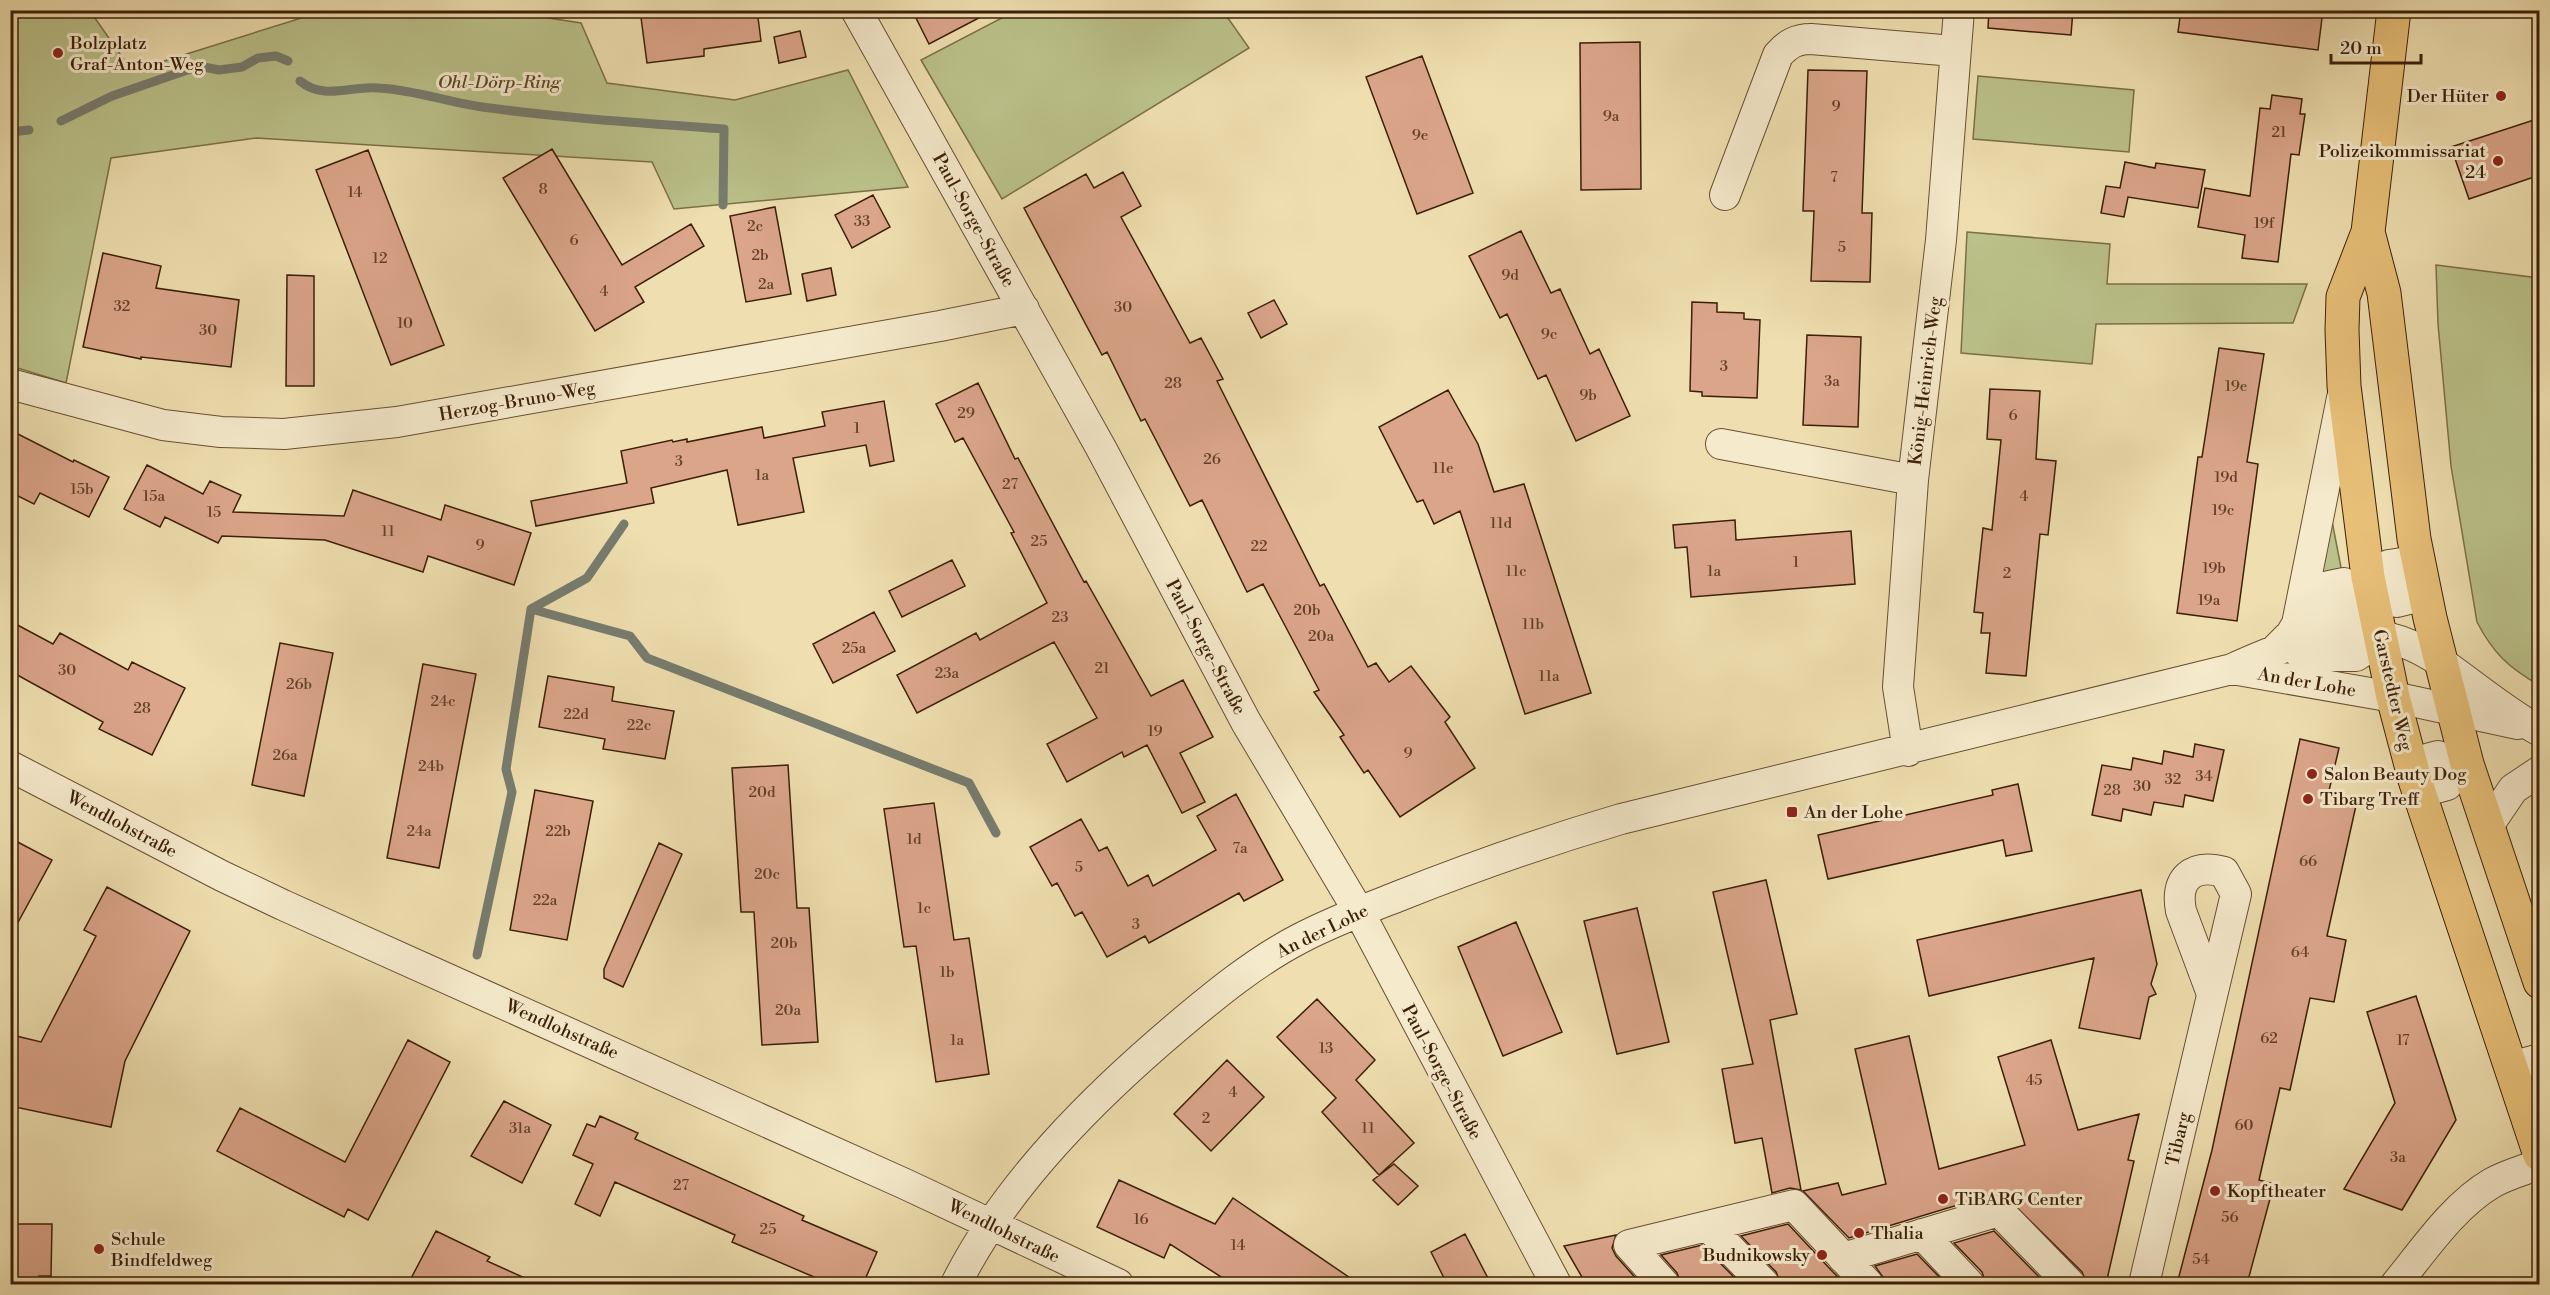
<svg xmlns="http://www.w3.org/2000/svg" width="2550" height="1295" font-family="'Libre Bodoni',serif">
  <rect width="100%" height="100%" fill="#efdfb0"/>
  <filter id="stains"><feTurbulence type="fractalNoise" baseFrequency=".00333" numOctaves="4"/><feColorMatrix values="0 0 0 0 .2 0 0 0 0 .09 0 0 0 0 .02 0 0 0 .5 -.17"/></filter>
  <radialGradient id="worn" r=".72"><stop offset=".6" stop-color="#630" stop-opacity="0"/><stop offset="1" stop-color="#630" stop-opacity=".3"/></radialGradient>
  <path fill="#bbc18a" stroke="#7c7048" stroke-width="1.5" d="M 327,10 L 503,11 L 581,23 L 607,83 L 735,100 L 848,70 L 908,187 L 674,209 L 652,162 L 256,138 L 111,158 L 66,383 L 11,366 L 10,11 L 90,11 L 132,71 Z
    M 1017,10 L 1223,11 L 1249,48 L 1002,199 L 921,60 Z
    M 1978,76 L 2134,90 L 2129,152 L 1973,139 Z
    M 1967,232 L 2110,244 L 2107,284 L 2307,284 L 2293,323 L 2096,324 L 2092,364 L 1961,353 Z
    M 2436,265 L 2539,278 L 2539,685 C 2509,668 2493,653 2477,622 L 2451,466 L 2438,324 Z
    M 2332,521 L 2344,583 L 2315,589 Z"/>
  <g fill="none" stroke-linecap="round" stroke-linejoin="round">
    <path stroke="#777c6f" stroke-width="9" d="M 300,81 C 324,101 352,85 379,88 C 415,90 447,102 482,107 C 562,118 643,123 724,129 L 723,205
      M 61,121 L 112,96 L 199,66 L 219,70 L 242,67 L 258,58 L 276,56 L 288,61
      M 10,132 L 29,130
      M 531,609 L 630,636 L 647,658 L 969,783 L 996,833
      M 477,955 L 512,792 L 506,769 L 531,609 L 587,578 L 624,524"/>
  </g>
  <path fill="#dba58a" stroke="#3c1f07" stroke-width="1.5" d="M 640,10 L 757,10 L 761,41 L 704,49 L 704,56 L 647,63 Z
    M 912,10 L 994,10 L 929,44 Z
    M 1989,10 L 2073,10 L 2071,35 L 1988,28 Z
    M 2181,10 L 2323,10 L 2318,50 L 2178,32 Z
    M 800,31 L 806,57 L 779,63 L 774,37 Z
    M 1640,42 L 1641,189 L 1581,190 L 1580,43 Z
    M 1422,56 L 1473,193 L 1417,214 L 1366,77 Z
    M 1808,70 L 1867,71 L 1862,213 L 1872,213 L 1870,282 L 1811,281 L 1814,211 L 1803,211 Z
    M 2272,95 L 2302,99 L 2300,114 L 2305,114 L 2299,155 L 2291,154 L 2278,262 L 2242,258 L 2245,235 L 2198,227 L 2205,188 L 2250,196 L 2260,108 L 2270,109 Z
    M 2540,118 L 2540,175 L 2469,199 L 2451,147 Z
    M 552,149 L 622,265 L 691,224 L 704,246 L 635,287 L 644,302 L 595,331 L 503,178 Z
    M 368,150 L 444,345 L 391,365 L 316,170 Z
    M 2125,162 L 2155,168 L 2156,163 L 2205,170 L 2198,208 L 2128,197 L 2124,217 L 2101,213 L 2106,186 L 2120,188 Z
    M 1123,172 L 1141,206 L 1121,217 L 1190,343 L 1201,338 L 1223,379 L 1217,381 L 1320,586 L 1324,584 L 1368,667 L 1376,663 L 1389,682 L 1411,666 L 1450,717 L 1445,722 L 1475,768 L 1400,817 L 1368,770 L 1364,773 L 1340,737 L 1344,735 L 1314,692 L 1319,690 L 1263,584 L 1247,592 L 1202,500 L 1190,506 L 1145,419 L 1141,421 L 1107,352 L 1102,355 L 1024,208 L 1086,174 L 1094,188 Z
    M 873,195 L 890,227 L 852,248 L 835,215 Z
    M 775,207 L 791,294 L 746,302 L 730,216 Z
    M 1521,231 L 1551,293 L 1560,289 L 1590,354 L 1599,349 L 1630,416 L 1576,441 L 1546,375 L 1538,379 L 1507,314 L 1500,318 L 1469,256 Z
    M 103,253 L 161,266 L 156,288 L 239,300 L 231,367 L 141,357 L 141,359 L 83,347 Z
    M 831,268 L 836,295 L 807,301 L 802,274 Z
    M 287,275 L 314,276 L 314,386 L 286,386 Z
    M 1274,300 L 1287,324 L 1261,338 L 1248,313 Z
    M 1692,302 L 1717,303 L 1717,312 L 1744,313 L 1744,319 L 1760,320 L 1757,398 L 1702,396 L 1702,392 L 1690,391 Z
    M 1807,335 L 1861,337 L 1858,427 L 1803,425 Z
    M 2219,348 L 2264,354 L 2247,462 L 2258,464 L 2237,621 L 2177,613 L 2198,457 L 2202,457 Z
    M 978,383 L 1015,459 L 1018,458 L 1084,582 L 1086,581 L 1151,696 L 1183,680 L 1213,737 L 1180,753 L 1205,802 L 1182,813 L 1147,745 L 1124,757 L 1122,752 L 1067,782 L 1047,744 L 1097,718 L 1054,642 L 917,713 L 897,675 L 976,633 L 980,640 L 1047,603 L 1011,533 L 1014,532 L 963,438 L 955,442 L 936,404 Z
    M 1990,389 L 2040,391 L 2036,459 L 2056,461 L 2048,535 L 2040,534 L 2026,676 L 1986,673 L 1990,633 L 1981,633 L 1983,613 L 1974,612 L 1983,528 L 1992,530 L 2001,440 L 1987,439 Z
    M 1448,390 L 1478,444 L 1494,492 L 1524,484 L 1591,693 L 1525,714 L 1460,511 L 1434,524 L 1423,500 L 1417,502 L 1379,427 Z
    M 884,401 L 894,461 L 870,466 L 866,445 L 793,458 L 804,512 L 738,525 L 727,470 L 651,488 L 654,503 L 536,526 L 531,501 L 627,483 L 621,451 L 672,440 L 673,442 L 687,439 L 687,442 L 762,427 L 764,438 L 825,426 L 822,412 Z
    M 10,430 L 73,462 L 74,460 L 109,477 L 89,517 L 40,493 L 34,504 L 10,492 Z
    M 147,465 L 203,494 L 210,481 L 241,495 L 233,512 L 344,516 L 353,490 L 441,520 L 445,505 L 531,533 L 514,585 L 428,556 L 423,572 L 325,540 L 222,536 L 218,543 L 165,517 L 160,527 L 124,509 Z
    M 1735,520 L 1736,540 L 1851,531 L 1855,584 L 1691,597 L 1687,547 L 1675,548 L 1673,525 Z
    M 952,560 L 965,586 L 902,617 L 889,591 Z
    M 874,612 L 895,651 L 833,683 L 813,644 Z
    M 10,621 L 53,644 L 60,633 L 128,670 L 132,662 L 185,688 L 152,755 L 99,729 L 103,722 L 10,671 Z
    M 280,643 L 333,653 L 304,796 L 252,785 Z
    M 423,664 L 476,674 L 439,868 L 387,858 Z
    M 548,676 L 614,687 L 612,701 L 674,711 L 665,759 L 603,749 L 605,739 L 539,727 Z
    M 2300,739 L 2339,748 L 2328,795 L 2357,801 L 2327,936 L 2346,940 L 2334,1002 L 2310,998 L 2290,1090 L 2280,1088 L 2259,1180 L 2274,1184 L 2247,1284 L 2177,1284 L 2212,1150 Z
    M 2195,744 L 2224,750 L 2213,801 L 2185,795 L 2183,807 L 2154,802 L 2151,815 L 2123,809 L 2121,821 L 2092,815 L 2102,765 L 2131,770 L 2133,758 L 2162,764 L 2164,751 L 2193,757 Z
    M 788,765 L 797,908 L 809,908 L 818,1042 L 762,1045 L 754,912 L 741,912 L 732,768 Z
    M 2018,784 L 2032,851 L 2006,856 L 2003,840 L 1828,879 L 1818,835 L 1993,795 L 1992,790 Z
    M 535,790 L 593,801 L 567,940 L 510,930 Z
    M 1236,794 L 1283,880 L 1244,901 L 1239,893 L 1149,943 L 1145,936 L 1107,957 L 1082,912 L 1075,916 L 1057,883 L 1052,886 L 1030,847 L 1081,819 L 1099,851 L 1107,847 L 1128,886 L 1148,875 L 1153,886 L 1216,850 L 1197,816 Z
    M 934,803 L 954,940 L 969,938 L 989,1074 L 936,1082 L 916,946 L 904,947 L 884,809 Z
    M 10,838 L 52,860 L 10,937 Z
    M 659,843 L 682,854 L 623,987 L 604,978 L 604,969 Z
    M 1766,880 L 1797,1014 L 1770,1020 L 1801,1190 L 1790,1188 L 1772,1193 L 1762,1138 L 1735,1143 L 1722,1069 L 1753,1064 L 1713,892 Z
    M 107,887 L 190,931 L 125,1061 L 111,1127 L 10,1106 L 10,1073 L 16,1036 L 41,1042 L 96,936 L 84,930 Z
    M 2141,890 L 2157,964 L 2151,984 L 2156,994 L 2149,997 L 2140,1039 L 2079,1028 L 2094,958 L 1929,996 L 1917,940 Z
    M 1637,908 L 1669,1042 L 1617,1054 L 1584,921 Z
    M 1516,922 L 1562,1032 L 1503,1056 L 1458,947 Z
    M 2416,996 L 2456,1120 L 2402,1210 L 2344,1189 L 2395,1103 L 2367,1012 Z
    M 1317,999 L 1375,1060 L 1356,1080 L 1414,1143 L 1379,1175 L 1322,1112 L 1336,1098 L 1277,1037 Z
    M 1909,1036 L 1939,1169 L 2025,1145 L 1998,1057 L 2051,1040 L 2078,1130 L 2139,1114 L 2128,1160 L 2134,1161 L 2106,1284 L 2087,1284 L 2082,1272 L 2004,1195 L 1994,1194 L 1849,1238 L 1803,1191 L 1838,1183 L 1842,1195 L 1886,1184 L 1855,1049 Z
    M 408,1040 L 450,1062 L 368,1220 L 348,1209 L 344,1217 L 217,1151 L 240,1108 L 345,1162 Z
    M 1227,1060 L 1264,1097 L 1211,1151 L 1174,1114 Z
    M 504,1101 L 551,1125 L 522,1183 L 471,1156 Z
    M 600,1116 L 638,1133 L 635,1139 L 804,1216 L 802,1220 L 877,1252 L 863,1284 L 811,1284 L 814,1277 L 732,1242 L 735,1235 L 615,1182 L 600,1216 L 575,1204 L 593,1164 L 573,1155 L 587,1124 L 595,1127 Z
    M 1394,1164 L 1418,1186 L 1398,1205 L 1373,1180 Z
    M 1119,1180 L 1215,1224 L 1233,1198 L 1359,1284 L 1232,1284 L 1170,1244 L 1164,1258 L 1097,1227 Z
    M 10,1224 L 52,1224 L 51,1276 L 39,1276 L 39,1284 L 10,1284 Z
    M 1788,1224 L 1831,1270 L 1845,1284 L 1781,1284 L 1776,1272 L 1741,1236 Z
    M 436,1231 L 490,1257 L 487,1261 L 538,1284 L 408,1284 Z
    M 1994,1231 L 2046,1284 L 1986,1284 L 1982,1272 L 1954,1243 Z
    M 1465,1234 L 1491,1284 L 1447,1284 L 1431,1252 Z
    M 1616,1235 L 1612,1248 L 1616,1256 L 1641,1284 L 1586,1284 L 1564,1246 Z
    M 1702,1245 L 1741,1284 L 1681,1284 L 1677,1273 L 1661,1255 Z
    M 1917,1254 L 1946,1284 L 1885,1284 L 1885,1280 L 1875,1266 Z"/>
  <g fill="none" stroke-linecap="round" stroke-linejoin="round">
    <g stroke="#694f31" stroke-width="32">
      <path id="minor" d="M 856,10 L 1101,448 L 1246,722 L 1359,912 L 1556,1284
        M 1725,195 L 1778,55 C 1788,44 1796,39 1811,39 L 1954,51
        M 10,384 L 163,425 L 221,432 L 284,434 L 397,422 L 940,326 L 1024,309
        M 1721,444 L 1913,480
        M 2402,563 L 2409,599 L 2397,602 L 2389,565 Z
        M 2344,583 L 2348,611 L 2304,622 L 2315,589 Z
        M 2328,645 L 2358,646 L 2362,652 L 2356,656 L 2302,656 L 2299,652 L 2302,648 Z
        M 2277,648 L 2291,634 L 2297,624 L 2342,398
        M 2232,669 L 2393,697 L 2518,724
        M 1908,751 L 1898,687 L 1913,480 L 1941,240 L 1959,10
        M 2438,756 L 2447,785 L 2436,788 L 2427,759 Z
        M 10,766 L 222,876 L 283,905 L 905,1184 L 1118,1284
        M 2488,826 L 2513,789 L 2540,771
        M 2511,1067 L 2540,1059
        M 1708,1226 L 1764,1284
        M 1922,1234 L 1969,1284
        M 1843,1258 L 1999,1211 L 2070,1284
        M 956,1284 C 1005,1185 1094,1097 1178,1026 C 1216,994 1255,962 1299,939 C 1331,922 1366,909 1399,896 C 1472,867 1546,841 1621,819 L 2232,669 C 2305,636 2370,612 2442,663 C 2475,686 2505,712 2540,731
        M 1664,1284 L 1629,1245 L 1794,1205 L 1868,1284
        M 2144,1284 L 2236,894 L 2224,872 C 2192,863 2175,879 2181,911 L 2212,994
        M 2396,1284 C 2424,1250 2453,1206 2492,1183 C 2506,1175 2524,1170 2540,1164"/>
    </g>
    <g stroke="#3c1f07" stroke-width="35">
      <path id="major" d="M 2394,10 L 2368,232 L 2384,293 L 2414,539 L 2430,618 L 2467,764 L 2540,982
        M 2368,232 L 2343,297 L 2342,330 L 2344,386 L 2368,577 L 2393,697 L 2415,780 L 2540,1155"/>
    </g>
    <use href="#minor" stroke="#f5eacc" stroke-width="30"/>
    <use href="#major" stroke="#e8c078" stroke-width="33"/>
  </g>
  <g fill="#8f2418" stroke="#f5eacc" stroke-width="2">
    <circle cx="58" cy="53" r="6"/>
    <circle cx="2501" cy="96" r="6"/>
    <circle cx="2498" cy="161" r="6"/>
    <circle cx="2312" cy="774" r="6"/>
    <circle cx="2308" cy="799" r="6"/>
    <rect x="1786" y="806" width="12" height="12" rx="3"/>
    <circle cx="2215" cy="1191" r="6"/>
    <circle cx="1943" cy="1199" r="6"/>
    <circle cx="1859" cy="1233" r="6"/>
    <circle cx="99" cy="1249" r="6"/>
    <circle cx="1822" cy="1255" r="6"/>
  </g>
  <g text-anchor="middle" stroke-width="6" stroke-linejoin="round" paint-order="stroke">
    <g font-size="15" fill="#644028">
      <text x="1836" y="111">9</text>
      <text x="1611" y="121">9a</text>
      <text x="2279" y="137">21</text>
      <text x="1420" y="140">9e</text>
      <text x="1834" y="182">7</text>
      <text x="543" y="194">8</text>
      <text x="355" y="197">14</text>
      <text x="862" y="226">33</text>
      <text x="2264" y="228">19f</text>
      <text x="755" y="231">2c</text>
      <text x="574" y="245">6</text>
      <text x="1842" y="252">5</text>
      <text x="760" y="260">2b</text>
      <text x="380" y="263">12</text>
      <text x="1510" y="280">9d</text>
      <text x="766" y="289">2a</text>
      <text x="604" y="296">4</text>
      <text x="122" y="311">32</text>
      <text x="1123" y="312">30</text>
      <text x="405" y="328">10</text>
      <text x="208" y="335">30</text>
      <text x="1549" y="339">9c</text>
      <text x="1724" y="371">3</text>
      <text x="1832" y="386">3a</text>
      <text x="1173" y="388">28</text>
      <text x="2236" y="391">19e</text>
      <text x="1588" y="400">9b</text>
      <text x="966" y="418">29</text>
      <text x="2013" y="420">6</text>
      <text x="857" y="433">1</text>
      <text x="1212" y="464">26</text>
      <text x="679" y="466">3</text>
      <text x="1443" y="473">11e</text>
      <text x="762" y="480">1a</text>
      <text x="2226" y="482">19d</text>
      <text x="1010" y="489">27</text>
      <text x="82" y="494">15b</text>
      <text x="154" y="501">15a</text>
      <text x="2024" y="501">4</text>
      <text x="2223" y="515">19c</text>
      <text x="214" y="517">15</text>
      <text x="1501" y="528">11d</text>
      <text x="388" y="536">11</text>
      <text x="1039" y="546">25</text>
      <text x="480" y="550">9</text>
      <text x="1259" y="551">22</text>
      <text x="1796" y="567">1</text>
      <text x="2214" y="573">19b</text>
      <text x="1516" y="576">11c</text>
      <text x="1714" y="576">1a</text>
      <text x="2007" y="578">2</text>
      <text x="2209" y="605">19a</text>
      <text x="1307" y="615">20b</text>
      <text x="1060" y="622">23</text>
      <text x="1533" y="629">11b</text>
      <text x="1321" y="641">20a</text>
      <text x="854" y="653">25a</text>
      <text x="1102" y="673">21</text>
      <text x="67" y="675">30</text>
      <text x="947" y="678">23a</text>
      <text x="1549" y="681">11a</text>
      <text x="299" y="689">26b</text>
      <text x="443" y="706">24c</text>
      <text x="142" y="713">28</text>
      <text x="576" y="719">22d</text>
      <text x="639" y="730">22c</text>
      <text x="1155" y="736">19</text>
      <text x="1408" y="758">9</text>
      <text x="285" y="760">26a</text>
      <text x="431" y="771">24b</text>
      <text x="2204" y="781">34</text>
      <text x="2173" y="784">32</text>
      <text x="2142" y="791">30</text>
      <text x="2112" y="795">28</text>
      <text x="762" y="797">20d</text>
      <text x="419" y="836">24a</text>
      <text x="558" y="836">22b</text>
      <text x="914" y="844">1d</text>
      <text x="1240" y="853">7a</text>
      <text x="2308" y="866">66</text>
      <text x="1079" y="872">5</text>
      <text x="767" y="879">20c</text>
      <text x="545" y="905">22a</text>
      <text x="924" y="913">1c</text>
      <text x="1136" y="929">3</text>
      <text x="784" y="948">20b</text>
      <text x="2300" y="957">64</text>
      <text x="947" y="977">1b</text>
      <text x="788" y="1015">20a</text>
      <text x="2269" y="1043">62</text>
      <text x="957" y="1045">1a</text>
      <text x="2403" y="1045">17</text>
      <text x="1326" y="1053">13</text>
      <text x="2034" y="1085">45</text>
      <text x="1233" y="1097">4</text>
      <text x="1206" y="1123">2</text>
      <text x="2244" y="1130">60</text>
      <text x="520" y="1133">31a</text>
      <text x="1368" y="1133">11</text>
      <text x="2398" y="1162">3a</text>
      <text x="681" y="1190">27</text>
      <text x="2230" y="1222">56</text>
      <text x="1141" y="1224">16</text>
      <text x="768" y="1234">25</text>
      <text x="1238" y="1250">14</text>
      <text x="2201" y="1264">54</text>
    </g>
    <g font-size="18" fill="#3c1f07" stroke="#f5eacc" text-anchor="start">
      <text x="70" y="49">Bolzplatz<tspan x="70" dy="21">Graf-Anton-Weg</tspan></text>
      <text x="2489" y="102" text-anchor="end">Der Hüter</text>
      <text x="2486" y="157" text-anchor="end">Polizeikommissariat<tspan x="2486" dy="21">24</tspan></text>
      <text x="2324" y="780">Salon Beauty Dog</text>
      <text x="2320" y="805">Tibarg Treff</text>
      <text x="1804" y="818">An der Lohe</text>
      <text x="2227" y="1197">Kopftheater</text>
      <text x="1955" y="1205">TiBARG Center</text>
      <text x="1871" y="1239">Thalia</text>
      <text x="111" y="1245">Schule<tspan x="111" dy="21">Bindfeldweg</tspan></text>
      <text x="1810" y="1261" text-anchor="end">Budnikowsky</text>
    </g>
    <g font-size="18" font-style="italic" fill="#5c4828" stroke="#f5eacc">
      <text x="499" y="88">Ohl-Dörp-Ring</text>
    </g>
    <g font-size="18" fill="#3c1f07" stroke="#f5eacc">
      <text transform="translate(974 220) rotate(61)" y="6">Paul-Sorge-Straße</text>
      <text transform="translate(1925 381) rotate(-83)" y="6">König-Heinrich-Weg</text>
      <text transform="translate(517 401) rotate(-10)" y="6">Herzog-Bruno-Weg</text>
      <text transform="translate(1206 647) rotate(62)" y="6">Paul-Sorge-Straße</text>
      <text transform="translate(2307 682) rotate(10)" y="6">An der Lohe</text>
      <text transform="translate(2393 690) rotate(77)" y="6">Garstedter Weg</text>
      <text transform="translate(122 824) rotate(28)" y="6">Wendlohstraße</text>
      <text transform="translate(1322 931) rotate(-26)" y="6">An der Lohe</text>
      <text transform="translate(562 1029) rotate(24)" y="6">Wendlohstraße</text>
      <text transform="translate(1442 1072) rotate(62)" y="6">Paul-Sorge-Straße</text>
      <text transform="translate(2178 1139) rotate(-77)" y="6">Tibarg</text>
      <text transform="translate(1004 1231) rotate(26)" y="6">Wendlohstraße</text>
    </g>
  </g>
  <rect width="2550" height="1295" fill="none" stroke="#efdfb0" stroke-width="36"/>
  <rect x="12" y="12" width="2526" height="1271" fill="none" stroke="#3c1f07" stroke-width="3"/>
  <rect x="18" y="18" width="2514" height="1259" fill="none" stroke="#3c1f07" stroke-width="1.5"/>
  <path d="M2331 54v9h90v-9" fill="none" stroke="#3c1f07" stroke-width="3"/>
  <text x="2340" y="54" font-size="18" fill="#3c1f07" stroke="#f5eacc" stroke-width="4.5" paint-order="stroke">20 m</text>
  <rect width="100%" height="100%" filter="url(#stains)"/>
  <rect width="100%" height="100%" fill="url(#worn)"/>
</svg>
